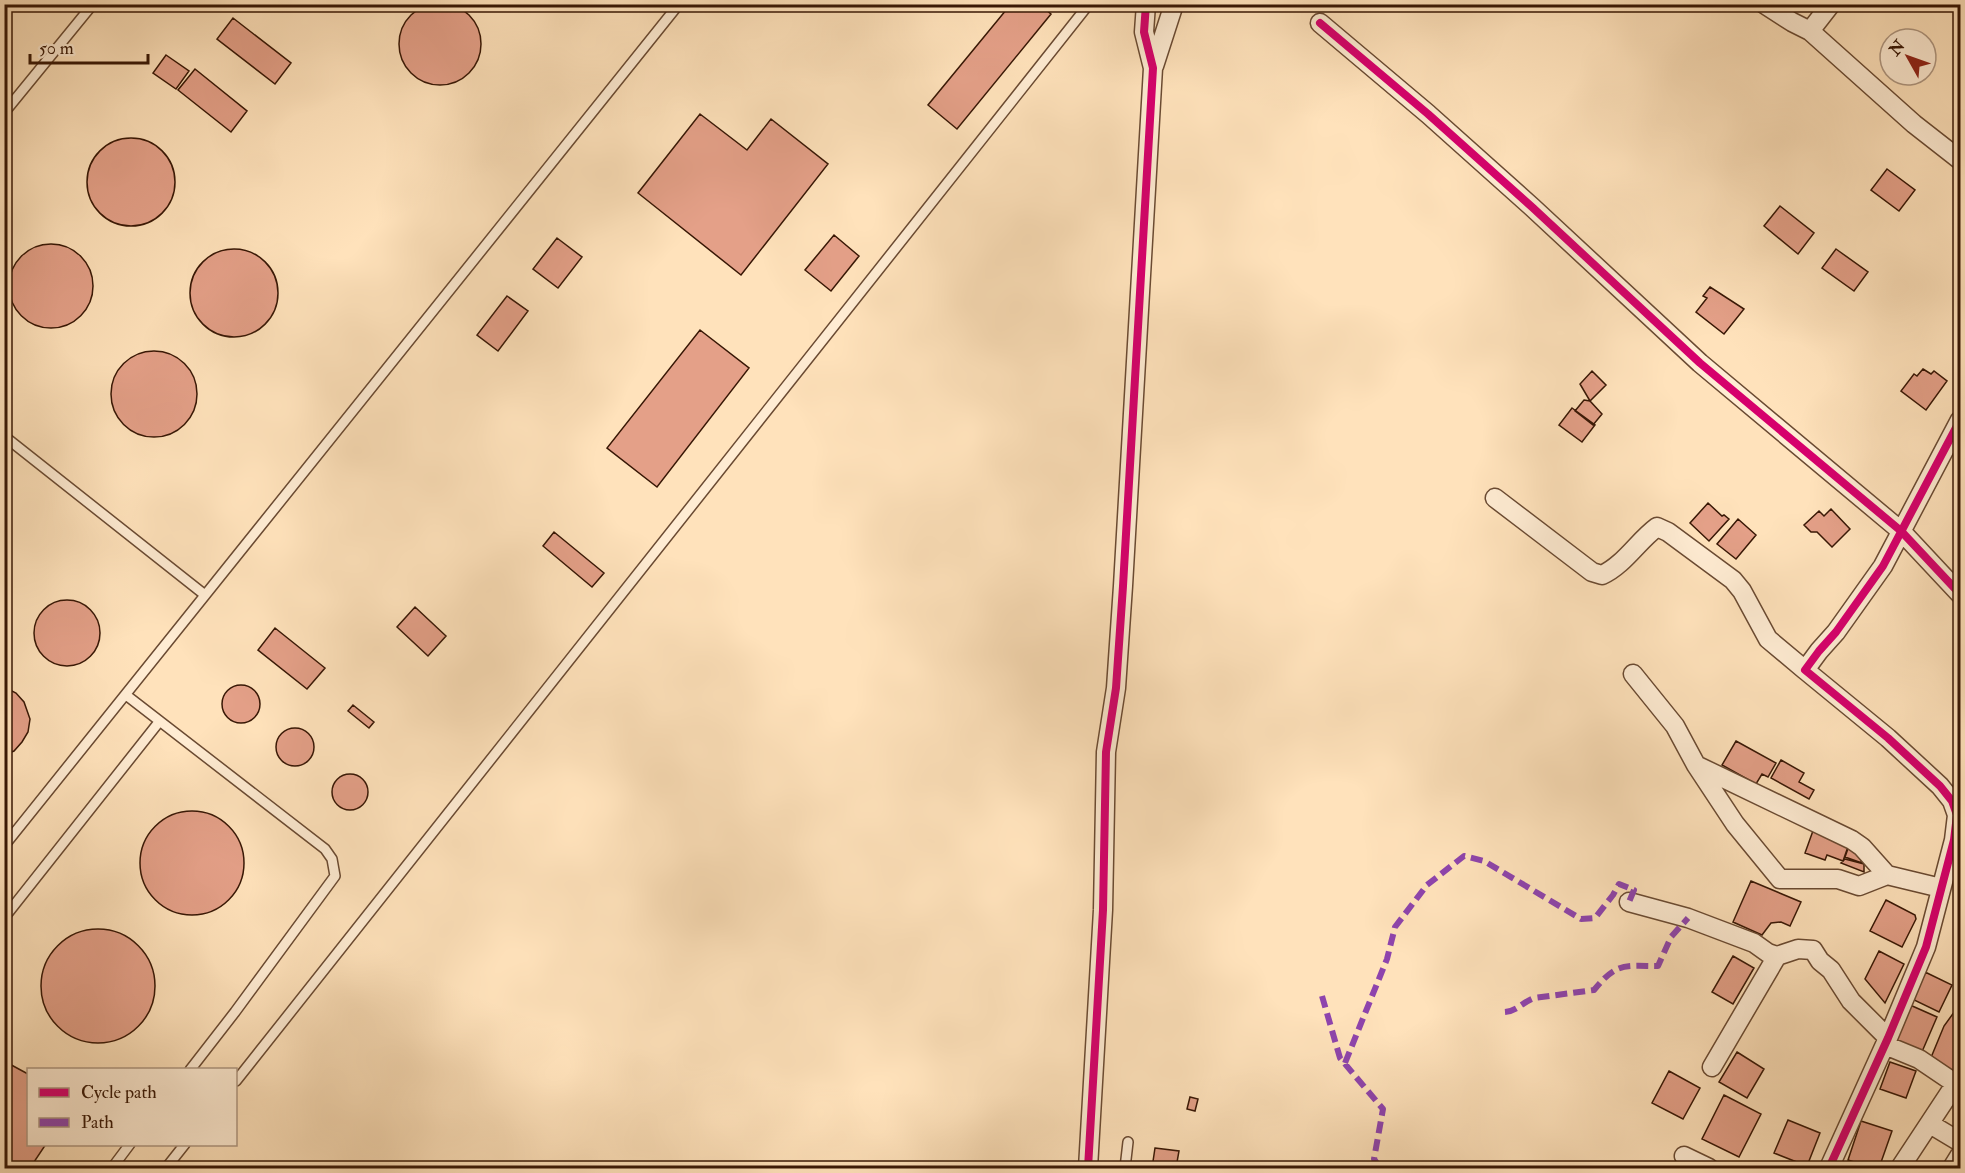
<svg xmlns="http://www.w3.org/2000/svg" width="1965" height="1173" font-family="'IM FELL Double Pica',serif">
  <rect width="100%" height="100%" fill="#ffe2bb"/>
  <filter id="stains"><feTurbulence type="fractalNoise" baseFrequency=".00333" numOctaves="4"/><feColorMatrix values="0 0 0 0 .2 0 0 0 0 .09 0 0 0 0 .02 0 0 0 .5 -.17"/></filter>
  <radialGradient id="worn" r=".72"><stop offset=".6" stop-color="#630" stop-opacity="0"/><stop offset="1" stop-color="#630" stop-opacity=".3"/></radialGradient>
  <path fill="#e4a088" stroke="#381705" stroke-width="1.5" d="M399 44a41 41 0 1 1 82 0a41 41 0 1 1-82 0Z
    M 1011,4 L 1039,4 L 1051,14 L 957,129 L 928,105 Z
    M 233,18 L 291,63 L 275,84 L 217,39 Z
    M 166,55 L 189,71 L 176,89 L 153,73 Z
    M 195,69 L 247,111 L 231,132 L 178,90 Z
    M 700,114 L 747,150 L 771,119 L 828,164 L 741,275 L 638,193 Z
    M87 182a44 44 0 1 1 88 0a44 44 0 1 1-88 0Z
    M 1887,169 L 1915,190 L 1899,211 L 1871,190 Z
    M 1780,206 L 1814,233 L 1798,254 L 1764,226 Z
    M 834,235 L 859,256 L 831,291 L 805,270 Z
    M 557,238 L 582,257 L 558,288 L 533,269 Z
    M9 286a42 42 0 1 1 84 0a42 42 0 1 1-84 0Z
    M 1836,249 L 1868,272 L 1854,291 L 1822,268 Z
    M190 293a44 44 0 1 1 88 0a44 44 0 1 1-88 0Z
    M 1710,287 L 1744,309 L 1724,334 L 1696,312 L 1707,298 L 1703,296 Z
    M 507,296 L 528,311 L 498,351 L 477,335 Z
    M 700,330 L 749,368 L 657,487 L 607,448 Z
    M111 394a43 43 0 1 1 86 0a43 43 0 1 1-86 0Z
    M 1923,369 L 1931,374 L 1934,371 L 1947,381 L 1926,410 L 1901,391 L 1914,374 L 1917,376 Z
    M 1592,371 L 1606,385 L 1590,401 L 1580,384 Z
    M 1584,400 L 1590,401 L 1602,414 L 1593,425 L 1575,411 Z
    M 1572,408 L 1595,425 L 1582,442 L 1559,425 Z
    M 1708,503 L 1722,516 L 1724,515 L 1729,519 L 1709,541 L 1690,523 Z
    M 1831,509 L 1850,529 L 1832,547 L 1817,532 L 1811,532 L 1804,525 L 1819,511 L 1824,516 Z
    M 1738,519 L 1756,535 L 1736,559 L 1717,544 Z
    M 554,532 L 604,573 L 592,587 L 543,546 Z
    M 4,543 L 10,560 L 8,572 L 4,578 Z
    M34 633a33 33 0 1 1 66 0a33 33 0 1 1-66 0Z
    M 415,607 L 446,636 L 428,656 L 397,627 Z
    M 275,628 L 325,668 L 307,689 L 258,650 Z
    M222 704a19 19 0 1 1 38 0a19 19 0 1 1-38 0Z
    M 4,687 L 16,693 L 24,702 L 30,719 L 28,732 L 22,742 L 14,751 L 4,755 Z
    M 353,705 L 374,722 L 369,728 L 348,711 Z
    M276 747a19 19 0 1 1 38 0a19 19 0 1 1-38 0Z
    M 1736,741 L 1776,763 L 1768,777 L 1762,774 L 1756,784 L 1722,765 Z
    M 1781,760 L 1804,773 L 1799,782 L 1814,790 L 1809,799 L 1771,778 Z
    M332 792a18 18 0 1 1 36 0a18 18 0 1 1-36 0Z
    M140 863a52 52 0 1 1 104 0a52 52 0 1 1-104 0Z
    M 1814,828 L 1850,841 L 1843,861 L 1827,855 L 1825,860 L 1805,853 Z
    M 1850,843 L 1863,856 L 1860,858 L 1862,863 L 1845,857 Z
    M 1845,859 L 1864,864 L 1864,872 L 1841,863 Z
    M 1751,881 L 1801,902 L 1790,926 L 1781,922 L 1771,923 L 1762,935 L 1733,922 Z
    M 1886,900 L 1915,915 L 1916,919 L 1902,947 L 1870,931 Z
    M41 986a57 57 0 1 1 114 0a57 57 0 1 1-114 0Z
    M 1879,951 L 1904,964 L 1885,1003 L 1865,979 Z
    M 1733,956 L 1754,968 L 1733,1004 L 1712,992 Z
    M 1925,972 L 1952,985 L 1939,1012 L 1912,999 Z
    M 1960,1004 L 1960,1061 L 1951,1074 L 1930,1060 L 1944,1026 Z
    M 1910,1005 L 1937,1017 L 1921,1054 L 1894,1042 Z
    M 1737,1052 L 1764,1069 L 1747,1098 L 1719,1082 Z
    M 4,1061 L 28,1074 L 28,1144 L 46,1144 L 30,1168 L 4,1168 Z
    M 1890,1062 L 1916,1071 L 1906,1098 L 1880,1089 Z
    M 1669,1071 L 1700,1088 L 1683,1119 L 1652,1103 Z
    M 1724,1095 L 1761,1114 L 1739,1157 L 1702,1139 Z
    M 1190,1097 L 1198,1099 L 1195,1111 L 1187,1109 Z
    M 1788,1120 L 1820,1133 L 1807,1166 L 1774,1153 Z
    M 1861,1121 L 1892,1131 L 1879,1168 L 1873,1168 L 1848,1160 Z
    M 1155,1148 L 1179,1151 L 1176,1168 L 1152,1168 Z"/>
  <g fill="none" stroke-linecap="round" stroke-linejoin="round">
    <g stroke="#6a4a32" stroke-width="12">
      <path id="service" d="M 4,113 L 93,4
        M 4,436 L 205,595
        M 126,695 L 325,849 L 332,859 L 335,876 L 235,1012 L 190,1070
        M 4,846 L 679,4
        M 4,918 L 159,722
        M 236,1081 L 1089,4
        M 112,1168 L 130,1144
        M 166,1168 L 185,1144
        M 1125,1168 L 1128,1142"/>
    </g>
    <g stroke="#6a4a32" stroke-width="21">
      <path id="minor" d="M 1764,4 L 1792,22 L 1810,31 L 1914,124 L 1960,160
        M 1320,23 L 1428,114 L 1532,207 L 1700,363 L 1901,531 L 1960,594
        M 1810,31 L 1831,4
        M 1154,66 L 1174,4
        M 1495,498 L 1592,572 L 1602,575 C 1624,565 1638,541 1657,527 L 1668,532 L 1733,580 L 1742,591 L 1768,639 L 1805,670
        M 1633,674 L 1675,726 L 1696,765 L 1735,824 L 1780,879 L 1838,879 L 1859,886 L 1887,875
        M 1698,766 L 1852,840 L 1862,847 L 1887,875 L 1941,888
        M 1629,902 L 1688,918 L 1754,943 L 1768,953 L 1777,956 L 1798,949 L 1813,950 L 1820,961 L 1831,970 L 1851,1001 L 1888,1038
        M 1885,1045 L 1919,1059 L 1956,1084
        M 1712,1067 L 1777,956
        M 1930,1124 L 1960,1142
        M 1684,1156 L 1709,1168
        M 1088,1168 L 1103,910 L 1106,752 L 1116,688 L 1123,586 L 1153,68 L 1144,32 L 1146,4
        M 1829,1168 L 1888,1038 L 1926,947 L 1954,840 L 1957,815 L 1952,801 L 1940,786 L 1888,738 L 1805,670 L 1819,651 L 1836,632 L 1883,566 L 1960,420
        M 1900,1168 L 1960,1077
        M 1952,1168 L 1960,1155"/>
    </g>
    <use href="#service" stroke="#ffecd3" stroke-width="9"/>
    <use href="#minor" stroke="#ffecd3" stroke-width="18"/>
    <path stroke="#8e44ad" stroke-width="6" stroke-dasharray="12 6" stroke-linecap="butt" d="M 1322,996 L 1340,1058 L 1383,1109 L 1374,1159 L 1380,1168
      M 1505,1012 C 1517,1011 1523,1002 1534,998 L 1594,990 C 1617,962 1624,966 1658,966 L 1671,937 L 1688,918
      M 1345,1063 L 1387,959 L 1395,927 L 1427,885 L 1464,856 L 1484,861 L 1581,919 L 1595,918 L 1613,895 L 1619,884 L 1634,890 L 1629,902"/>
    <g stroke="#ffecd3" stroke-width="11">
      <path id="cycleway" d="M 1320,23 L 1428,114 L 1532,207 L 1700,363 L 1901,531 L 1960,594
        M 1088,1168 L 1103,910 L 1106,752 L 1116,688 L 1123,586 L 1153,68 L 1144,32 L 1146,4
        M 1829,1168 L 1888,1038 L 1926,947 L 1954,840 L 1957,815 L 1952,801 L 1940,786 L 1888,738 L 1805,670 L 1819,651 L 1836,632 L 1883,566 L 1960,420"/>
    </g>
    <use href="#cycleway" stroke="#d6006c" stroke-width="8"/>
  </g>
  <rect width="1965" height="1173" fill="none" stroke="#ffe2bb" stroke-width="24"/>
  <rect x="6" y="6" width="1953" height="1161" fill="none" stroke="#381705" stroke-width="3"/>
  <rect x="12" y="12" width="1941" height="1149" fill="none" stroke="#381705" stroke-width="1.5"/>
  <rect x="27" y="1068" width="210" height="78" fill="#ffecd3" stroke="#af9781" stroke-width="1.5"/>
  <rect x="39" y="1088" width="30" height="9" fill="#d6006c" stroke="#af9781" stroke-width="1.5"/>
  <text x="81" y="1098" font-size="18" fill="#381705">Cycle path</text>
  <rect x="39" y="1118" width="30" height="9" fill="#8e44ad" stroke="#af9781" stroke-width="1.5"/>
  <text x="81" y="1128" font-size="18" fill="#381705">Path</text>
  <g transform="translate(1908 57) rotate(310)"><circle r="28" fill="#ffecd3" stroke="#af9781" stroke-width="1.5"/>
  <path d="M0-4.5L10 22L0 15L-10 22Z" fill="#8f2418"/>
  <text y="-9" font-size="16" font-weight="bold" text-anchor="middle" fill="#381705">N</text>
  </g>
  <path d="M30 54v9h118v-9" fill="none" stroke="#381705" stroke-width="3"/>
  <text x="39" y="54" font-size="18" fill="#381705" stroke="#ffecd3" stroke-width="4.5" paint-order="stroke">50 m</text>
  <rect width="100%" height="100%" filter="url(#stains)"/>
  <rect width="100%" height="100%" fill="url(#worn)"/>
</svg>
